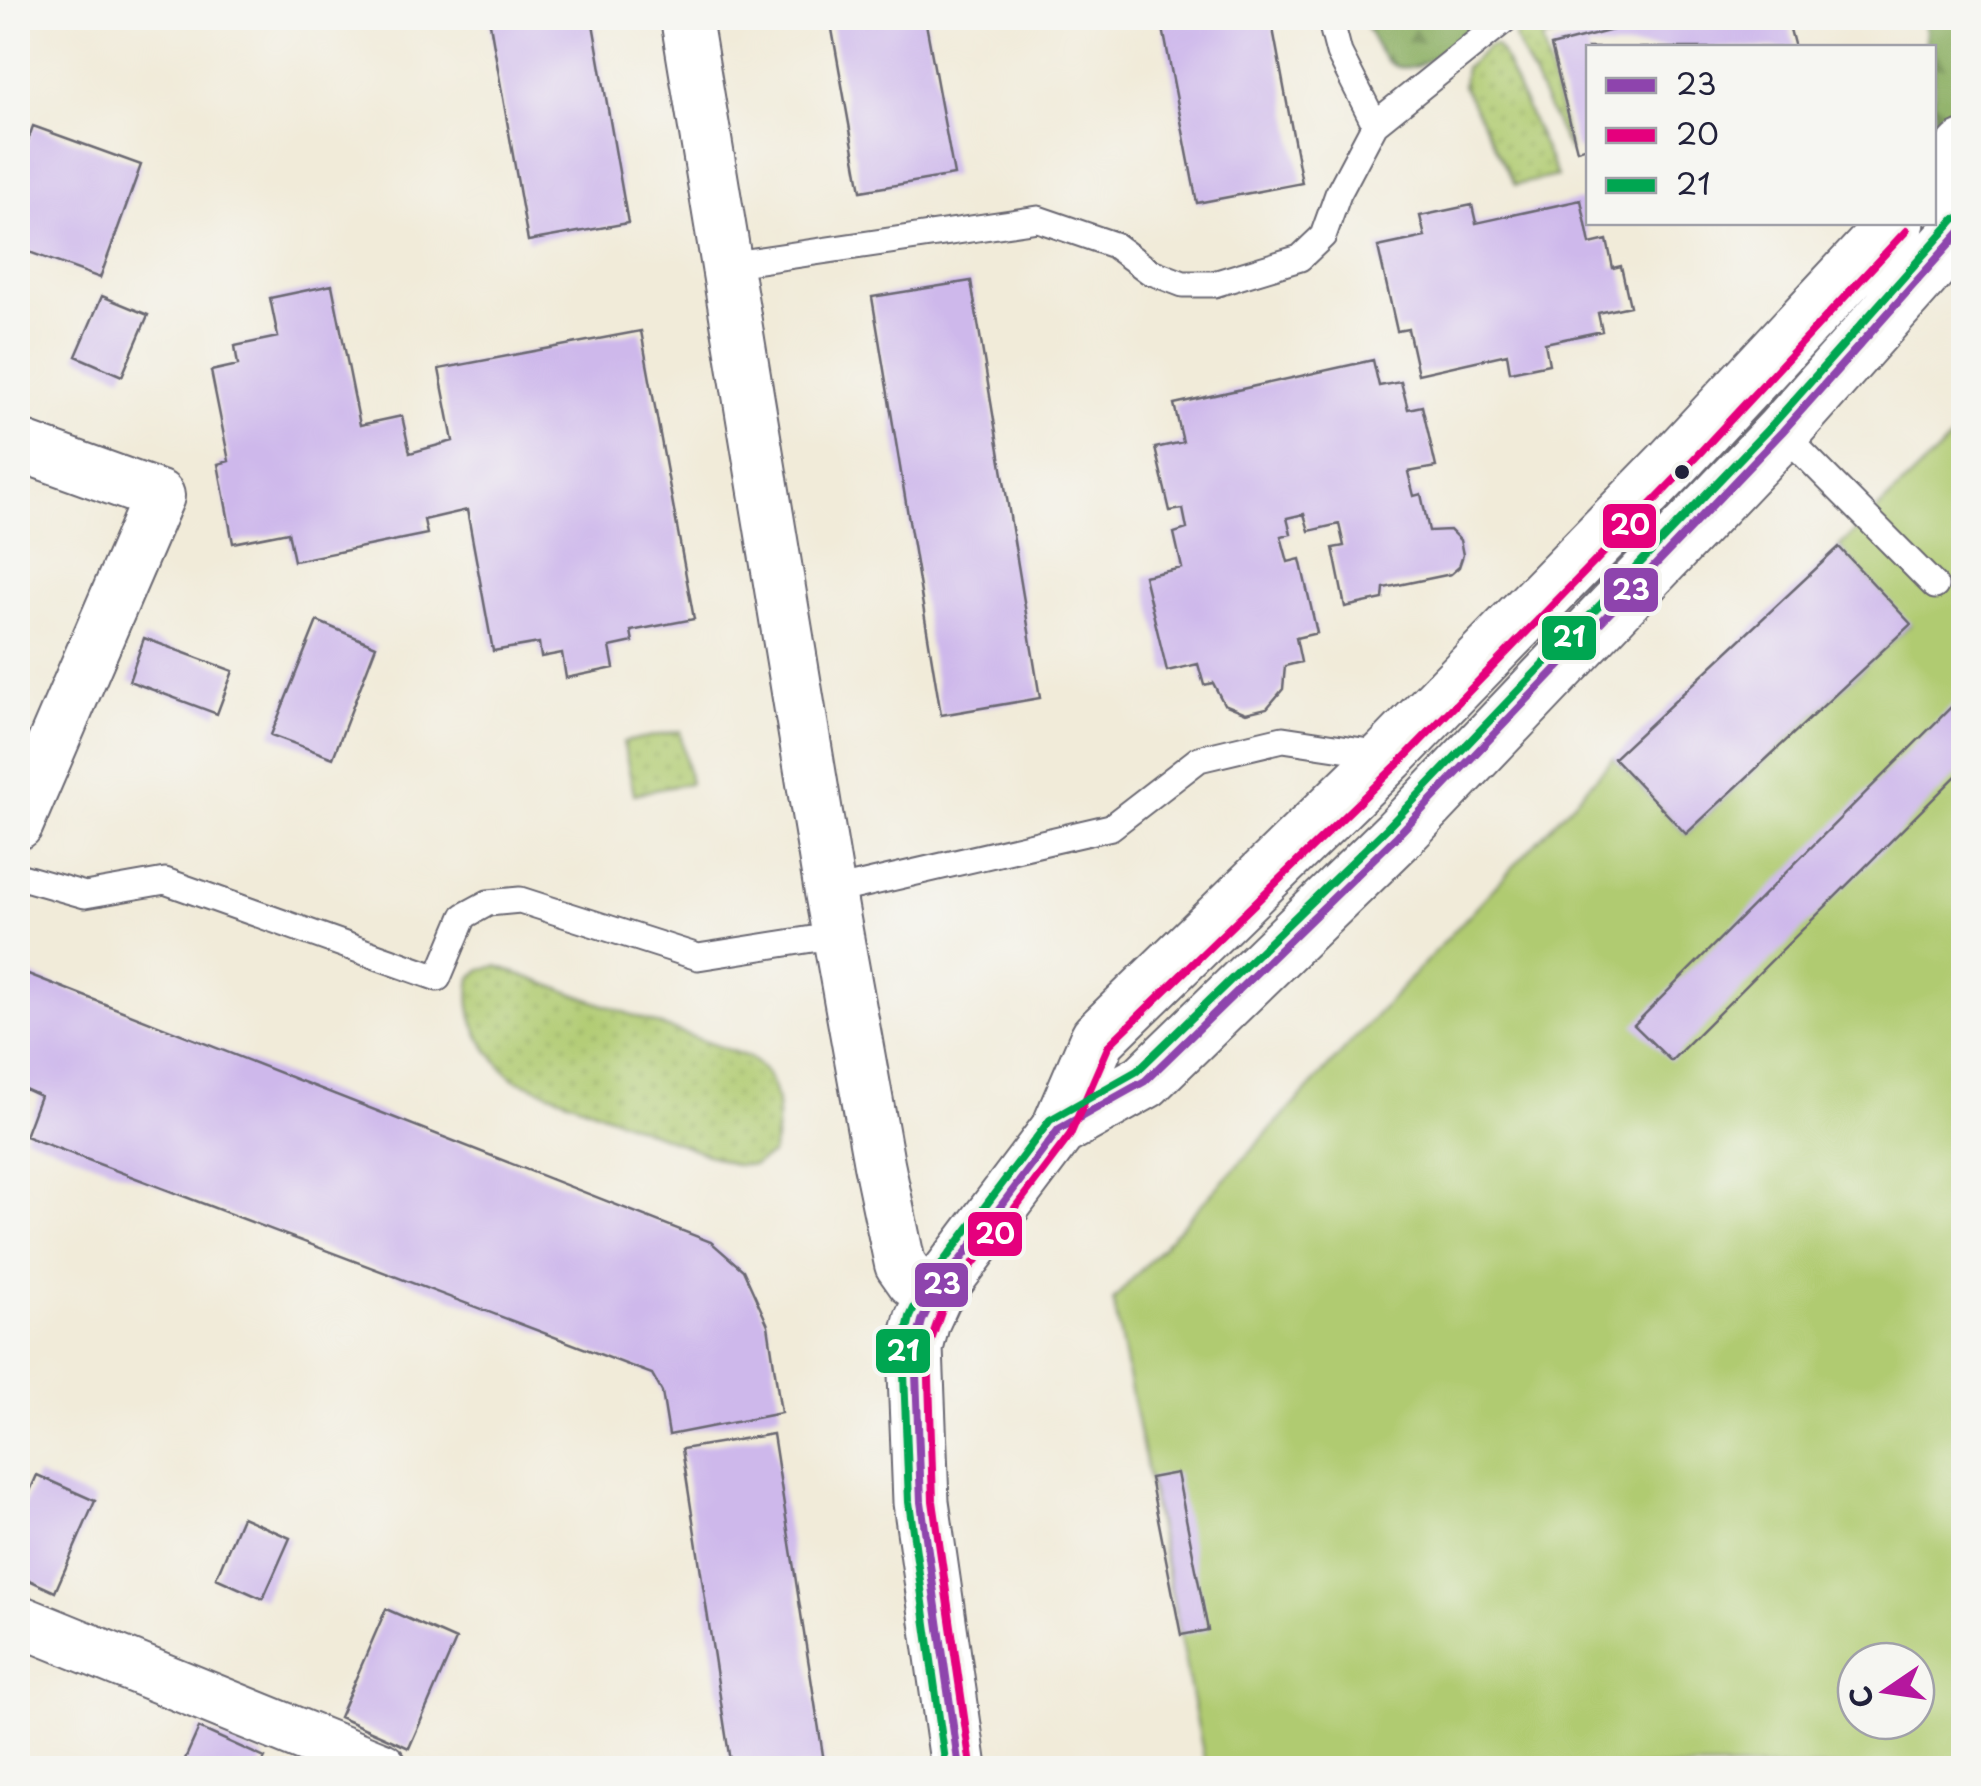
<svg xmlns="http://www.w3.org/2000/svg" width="1981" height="1786" font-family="'Playpen Sans',sans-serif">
  <defs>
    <pattern id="grass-dots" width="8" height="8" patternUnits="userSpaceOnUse" patternTransform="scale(2.5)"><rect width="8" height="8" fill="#b0cb71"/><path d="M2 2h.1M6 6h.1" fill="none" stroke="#97ae63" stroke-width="1.8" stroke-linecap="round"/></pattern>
    <pattern id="forest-firs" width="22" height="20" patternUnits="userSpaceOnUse" patternTransform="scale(2.5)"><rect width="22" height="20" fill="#8caf63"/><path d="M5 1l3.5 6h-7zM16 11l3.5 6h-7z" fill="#728e53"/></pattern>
  </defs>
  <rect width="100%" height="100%" fill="#f6f6f2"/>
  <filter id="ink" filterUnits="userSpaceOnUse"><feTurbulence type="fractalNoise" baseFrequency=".01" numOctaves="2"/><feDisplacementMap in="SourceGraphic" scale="20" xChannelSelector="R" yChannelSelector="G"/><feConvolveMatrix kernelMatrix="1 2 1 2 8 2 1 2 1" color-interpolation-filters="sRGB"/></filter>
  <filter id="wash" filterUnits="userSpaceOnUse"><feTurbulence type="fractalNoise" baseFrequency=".0048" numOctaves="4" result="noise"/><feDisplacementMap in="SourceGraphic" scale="40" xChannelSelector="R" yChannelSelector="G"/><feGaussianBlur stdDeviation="2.25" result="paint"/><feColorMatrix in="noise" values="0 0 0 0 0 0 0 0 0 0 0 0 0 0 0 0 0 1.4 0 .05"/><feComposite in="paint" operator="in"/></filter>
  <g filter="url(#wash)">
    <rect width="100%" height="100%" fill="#f1ebd9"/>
    <path fill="url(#grass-dots)" stroke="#697656" stroke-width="2.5" d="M 1537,18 L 1629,18 L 1542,39 L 1570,153 L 1514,37 Z
      M 1489,46 L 1496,46 L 1502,54 L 1557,176 L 1515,185 L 1463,86 L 1465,68 Z
      M 680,731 L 690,783 L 634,794 L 623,742 Z
      M 497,966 L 748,1057 C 783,1078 781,1117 772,1154 L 753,1165 L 735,1165 L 514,1079 C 484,1052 463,1020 471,978 L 482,969 Z"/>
    <path fill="url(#forest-firs)" stroke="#57684f" stroke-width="2.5" d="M 1362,18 L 1481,18 C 1461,35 1413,87 1386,60 C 1376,49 1369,31 1362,18 Z
      M 1922,18 L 1963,18 L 1963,109 L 1940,140 L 1934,134 L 1934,48 L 1925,47 L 1926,31 Z"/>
    <path fill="#b0cb71" stroke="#697656" stroke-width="2.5" fill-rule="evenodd" d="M 1963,427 L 1963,1768 L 1206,1768 L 1113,1300 L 1614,758 L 1686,834 L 1910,625 L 1839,547 ZM 1856,1661 L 1916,1661 L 1916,1721 L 1856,1721 Z"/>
    <g id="blocks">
      <path fill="#ceb8eb" d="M 489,18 L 592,18 L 628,223 L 528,241 Z
        M 830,18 L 925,18 L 954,175 L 861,191 Z
        M 1161,18 L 1271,18 L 1302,183 L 1197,203 Z
        M 1659,18 L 1773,18 L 1774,21 L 1787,18 L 1795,48 L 1588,48 L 1588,147 L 1577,150 L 1551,46 Z
        M 33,126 L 141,165 L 100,278 L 18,248 L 18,168 Z
        M 1581,200 L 1590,244 L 1607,240 L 1613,268 L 1621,266 L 1630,306 L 1598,313 L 1602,331 L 1545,343 L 1549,364 L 1510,372 L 1507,354 L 1418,374 L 1408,329 L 1397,331 L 1378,247 L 1425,237 L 1420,216 L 1472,205 L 1476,223 Z
        M 971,281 L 1040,698 L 941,715 L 872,297 Z
        M 332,285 L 360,425 L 402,416 L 410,453 L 453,441 L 439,369 L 641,331 L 694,619 L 631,631 L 633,642 L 610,647 L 614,668 L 566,678 L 562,653 L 541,657 L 539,643 L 493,651 L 467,510 L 424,520 L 427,534 L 294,561 L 288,532 L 233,543 L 218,464 L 229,461 L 211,371 L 238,365 L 235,346 L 278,337 L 270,298 Z
        M 102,296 L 148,315 L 122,376 L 76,356 Z
        M 1373,360 L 1379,386 L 1401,382 L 1408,409 L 1422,406 L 1436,467 L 1408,472 L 1414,496 L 1421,494 L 1429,531 L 1450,530 L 1460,540 L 1463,555 L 1459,567 L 1451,574 L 1384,588 L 1383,599 L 1345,607 L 1333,548 L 1344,546 L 1339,524 L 1309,531 L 1304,514 L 1287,518 L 1291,534 L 1281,536 L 1288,562 L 1300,559 L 1317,633 L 1296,638 L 1301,662 L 1285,666 L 1283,689 L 1267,708 L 1246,713 L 1224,704 L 1213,683 L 1204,685 L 1198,664 L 1167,671 L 1144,576 L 1182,568 L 1174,533 L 1187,529 L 1183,509 L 1170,511 L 1155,448 L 1183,442 L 1174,404 Z
        M 1839,547 L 1911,624 L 1686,834 L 1614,758 Z
        M 317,621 L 376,646 L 333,758 L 271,735 Z
        M 144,638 L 233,671 L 217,714 L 129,681 Z
        M 1964,694 L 1964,768 L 1671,1061 L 1634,1025 Z
        M 18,970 L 711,1242 L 743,1270 L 768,1325 L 781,1413 L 669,1435 L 662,1392 L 652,1374 L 25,1136 L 40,1096 L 18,1086 Z
        M 773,1434 L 825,1768 L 731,1768 L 682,1449 Z
        M 1177,1473 L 1208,1630 L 1181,1635 L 1150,1478 Z
        M 37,1475 L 95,1501 L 55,1592 L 18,1575 L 18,1518 Z
        M 242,1517 L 290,1538 L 263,1599 L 216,1578 Z
        M 386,1609 L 456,1640 L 409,1748 L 339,1717 Z
        M 199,1728 L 265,1758 L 260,1768 L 181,1768 Z"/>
    </g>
  </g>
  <g filter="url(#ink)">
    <use href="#blocks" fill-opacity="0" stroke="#6a6872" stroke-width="2.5"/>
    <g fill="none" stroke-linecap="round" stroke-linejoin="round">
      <g stroke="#6a6872" stroke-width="29">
        <path id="lane" d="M 1375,124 L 1507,18
          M 727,265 L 1038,219 L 1114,245 L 1149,271 L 1183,284 L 1214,284 L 1300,258 L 1323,236 L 1338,194 L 1375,124 L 1339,53 L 1330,18
          M 1782,432 L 1935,586
          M 18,876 L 85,895 L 165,881 L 438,978 L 464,916 L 488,903 L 520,900 L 698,957 L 838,935
          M 830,892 L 1111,827 L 1199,759 L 1283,739 L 1389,755"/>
      </g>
      <g stroke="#6a6872" stroke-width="54">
        <path id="street" d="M 686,18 L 830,892 L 879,1164 L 900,1264 L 912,1281 L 934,1295
          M 18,445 L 159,496 L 18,824
          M 18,1620 L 382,1768"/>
      </g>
      <g stroke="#6a6872" stroke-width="59">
        <path id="secondary" d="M 1934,185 L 1964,149
          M 1059,1129 L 1145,1081 L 1397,836 L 1782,432 L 1964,227
          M 959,1768 L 921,1502 L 915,1348 L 922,1321 L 934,1295 L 1059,1129 L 1098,1038 L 1389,755 L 1671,465 L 1897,222"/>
      </g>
      <use href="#lane" stroke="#fff" stroke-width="25"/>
      <use href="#street" stroke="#fff" stroke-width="50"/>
      <use href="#secondary" stroke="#fff" stroke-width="55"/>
      <g stroke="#f6f6f2" stroke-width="15">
        <path id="bus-1" d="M 959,1768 L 921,1502 L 915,1348 L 922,1321 L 934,1295 L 1059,1129 L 1145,1081 L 1397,836 L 1782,432 L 1964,228"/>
      </g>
      <g stroke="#f6f6f2" stroke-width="15">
        <path id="bus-2" d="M 971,1766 L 933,1501 L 928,1349 L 945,1301 L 1070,1135 L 1109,1045 L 1398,764 L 1680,474 L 1906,231"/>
      </g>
      <g stroke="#f6f6f2" stroke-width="15">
        <path id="bus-3" d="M 946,1768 L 909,1502 L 903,1347 L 910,1317 L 923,1289 L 1050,1120 L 1137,1071 L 1388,827 L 1773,424 L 1955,219"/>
      </g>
      <use href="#bus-1" stroke="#8e44ad" stroke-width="8"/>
      <use href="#bus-2" stroke="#e5007d" stroke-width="8"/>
      <use href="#bus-3" stroke="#00a651" stroke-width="8"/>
    </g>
  </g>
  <circle fill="#22223b" stroke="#f6f6f2" stroke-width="4" cx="1682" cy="472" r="9"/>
  <g stroke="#f6f6f2" stroke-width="4">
    <rect x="1601" y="502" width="57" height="48" rx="10" fill="#e5007d"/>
    <rect x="1602" y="566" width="58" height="48" rx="10" fill="#8e44ad"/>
    <rect x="1540" y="614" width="58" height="48" rx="10" fill="#00a651"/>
    <rect x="966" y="1210" width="58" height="48" rx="10" fill="#e5007d"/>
    <rect x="913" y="1261" width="57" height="48" rx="10" fill="#8e44ad"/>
    <rect x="874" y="1327" width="58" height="48" rx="10" fill="#00a651"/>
  </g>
  <g font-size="28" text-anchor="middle" font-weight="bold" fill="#fff">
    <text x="1630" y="535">20</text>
    <text x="1631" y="600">23</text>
    <text x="1569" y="647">21</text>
    <text x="995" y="1244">20</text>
    <text x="942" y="1294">23</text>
    <text x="903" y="1361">21</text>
  </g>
  <rect width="1981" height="1786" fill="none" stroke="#f6f6f2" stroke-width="60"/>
  <rect x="1586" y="45" width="350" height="180" fill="#f6f6f2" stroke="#a1a1a9" stroke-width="2.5"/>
  <rect x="1606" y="78" width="50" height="15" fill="#8e44ad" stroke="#a1a1a9" stroke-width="2.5"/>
  <text x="1676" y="95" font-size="30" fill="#22223b">23</text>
  <rect x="1606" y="128" width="50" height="15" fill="#e5007d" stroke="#a1a1a9" stroke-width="2.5"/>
  <text x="1676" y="145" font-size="30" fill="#22223b">20</text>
  <rect x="1606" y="178" width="50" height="15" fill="#00a651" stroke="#a1a1a9" stroke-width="2.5"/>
  <text x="1676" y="195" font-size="30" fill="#22223b">21</text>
  <g transform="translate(1886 1691) rotate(257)"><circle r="48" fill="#f6f6f2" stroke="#a1a1a9" stroke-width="2.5"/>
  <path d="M0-8L18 38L0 25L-18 38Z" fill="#b5179e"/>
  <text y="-15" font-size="28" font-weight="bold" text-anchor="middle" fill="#22223b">С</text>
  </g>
</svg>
